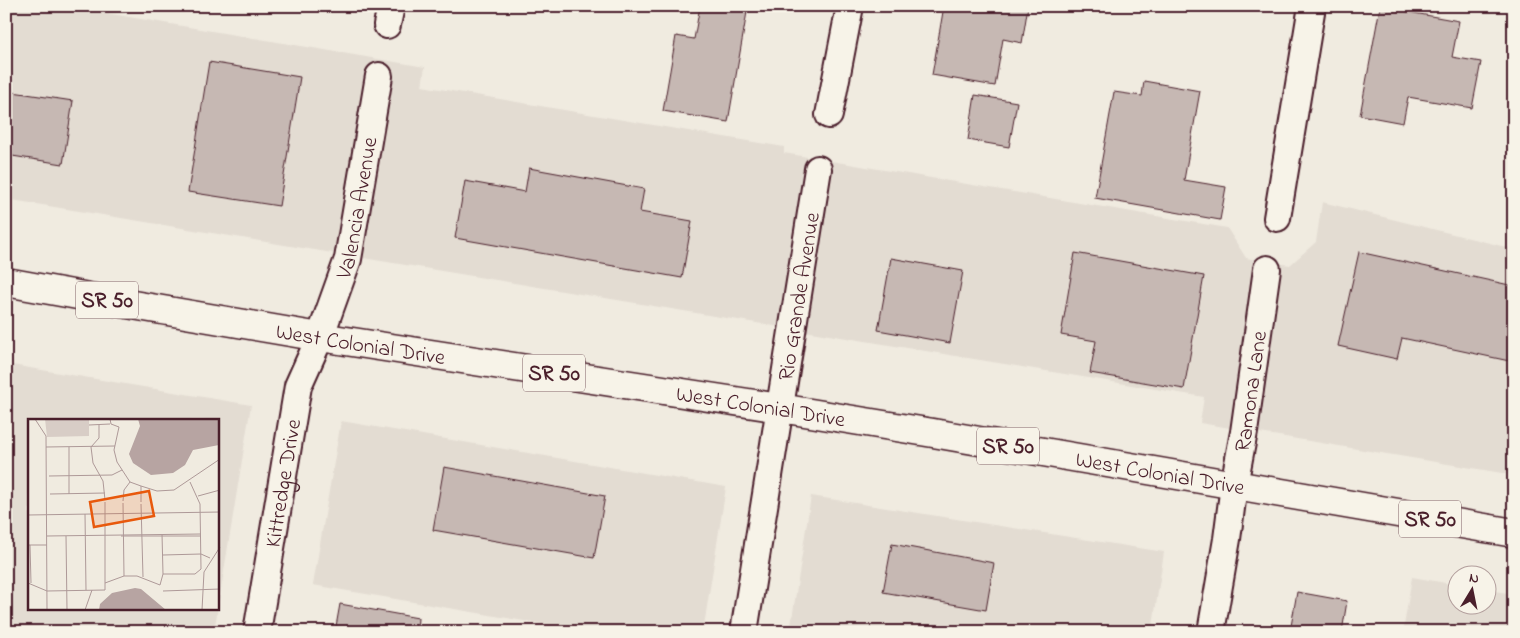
<svg xmlns="http://www.w3.org/2000/svg" width="1520" height="638" font-family="'Indie Flower',sans-serif">
  <rect width="100%" height="100%" fill="#f0ebe0"/>
  <filter id="ink" filterUnits="userSpaceOnUse"><feTurbulence type="fractalNoise" baseFrequency=".02" numOctaves="2"/><feDisplacementMap in="SourceGraphic" scale="10" xChannelSelector="R" yChannelSelector="G"/><feConvolveMatrix kernelMatrix="1 2 1 2 8 2 1 2 1" color-interpolation-filters="sRGB"/></filter>
  <g filter="url(#ink)">
    <path fill="#e3dcd2" fill-rule="evenodd" d="M 6,6 L 64,6 L 425,67 L 422,86 L 784,147 L 784,153 L 1227,228 L 1246,258 L 1269,262 L 1290,265 L 1316,242 L 1322,202 L 1514,249 L 1514,475 L 1200,423 L 1204,397 L 6,199 Z
      M 6,364 L 251,405 L 214,632 L 6,632 ZM 29,420 L 218,420 L 218,609 L 29,609 Z
      M 341,421 L 726,487 L 703,632 L 589,632 L 313,585 Z
      M 811,496 L 1164,552 L 1152,632 L 790,632 Z
      M 1412,577 L 1457,585 L 1458,606 L 1488,606 L 1488,590 L 1514,594 L 1514,632 L 1403,632 Z"/>
    <path fill="#c6b8b3" stroke="#4a1f2b" d="M 700,6 L 748,6 L 728,122 L 663,111 L 676,36 L 694,39 Z
      M 944,6 L 1028,6 L 1022,43 L 1003,39 L 995,86 L 932,75 Z
      M 1380,7 L 1459,21 L 1452,57 L 1481,62 L 1472,108 L 1408,97 L 1403,123 L 1360,115 Z
      M 209,62 L 300,77 L 279,206 L 188,192 Z
      M 1144,81 L 1200,91 L 1184,180 L 1226,187 L 1220,220 L 1095,198 L 1114,92 L 1142,96 Z
      M 6,91 L 73,101 L 63,164 L 6,155 Z
      M 975,95 L 1017,102 L 1009,147 L 968,140 Z
      M 529,168 L 644,189 L 640,212 L 692,221 L 682,278 L 455,238 L 465,181 L 525,192 Z
      M 1359,252 L 1514,286 L 1514,362 L 1402,338 L 1397,359 L 1338,346 Z
      M 1075,253 L 1204,276 L 1184,389 L 1090,373 L 1096,341 L 1061,335 Z
      M 891,258 L 963,271 L 950,343 L 878,330 Z
      M 444,467 L 605,496 L 594,558 L 433,530 Z
      M 892,544 L 994,563 L 986,610 L 883,592 Z
      M 1297,592 L 1347,601 L 1342,632 L 1290,632 Z
      M 340,604 L 418,618 L 417,632 L 335,632 Z"/>
    <g fill="none" stroke-linecap="round" stroke-linejoin="round">
      <g stroke="#4a1f2b" stroke-width="30">
        <g id="street">
          <path d="M 387,25 L 391,6"/>
          <path d="M 829,115 L 850,6"/>
          <path d="M 1277,218 L 1312,6"/>
          <path id="s1" d="M 257,632 L 298,386 L 320,337 L 348,259 L 379,76"/>
          <path id="s2" d="M 744,632 L 818,169"/>
          <path id="s3" d="M 1211,632 L 1227,539 L 1234,485 L 1244,432 L 1267,269"/>
        </g>
      </g>
      <g stroke="#4a1f2b" stroke-width="31">
        <g id="highway">
          <path id="s4" d="M 6,282 L 133,305 L 320,337 L 780,408 L 933,433 L 1514,533"/>
        </g>
      </g>
      <use href="#street" stroke="#f7f3e8" stroke-width="26"/>
      <use href="#highway" stroke="#f7f3e8" stroke-width="28"/>
    </g>
  </g>
  <g text-anchor="middle" stroke-width="5" stroke-linejoin="round" paint-order="stroke">
    <g fill="#f7f3e8" stroke="#7e5f64" stroke-width="1">
      <rect x="76" y="281.5" width="62" height="37" rx="4"/>
      <rect x="523" y="354.5" width="62" height="37" rx="4"/>
      <rect x="977" y="427.5" width="62" height="37" rx="4"/>
      <rect x="1399" y="500.5" width="62" height="37" rx="4"/>
    </g>
    <g font-size="21" font-weight="bold" fill="#4a1f2b">
      <text x="107" y="307">SR 50</text>
      <text x="554" y="380">SR 50</text>
      <text x="1008" y="453">SR 50</text>
      <text x="1430" y="526">SR 50</text>
    </g>
    <g font-size="22" fill="#4a1f2b" stroke="#f7f3e8">
      <text dy="8" stroke="none"><textPath href="#s1" startOffset="438">Valencia Avenue</textPath></text>
      <text dy="8" stroke="none"><textPath href="#s2" startOffset="340">Rio Grande Avenue</textPath></text>
      <text dy="8" stroke="none"><textPath href="#s4" startOffset="360">West Colonial Drive</textPath></text>
      <text dy="8" stroke="none"><textPath href="#s3" startOffset="244">Ramona Lane</textPath></text>
      <text dy="8" stroke="none"><textPath href="#s4" startOffset="765">West Colonial Drive</textPath></text>
      <text dy="8" stroke="none"><textPath href="#s4" startOffset="1170">West Colonial Drive</textPath></text>
      <text dy="8" stroke="none"><textPath href="#s1" startOffset="151">Kittredge Drive</textPath></text>
    </g>
  </g>
  <g transform="translate(28 419)">
    <rect width="191" height="191" fill="#f0ebe0"/>
    <path d="M 17,0 L 61,0 L 61,17 L 19,18 Z" fill="#d8cdc6"/>
    <path d="M 110,0 L 191,0 L 191,26 L 165,31 L 157,46 L 145,54 L 123,56 L 105,44 L 101,35 L 112,7 ZM 107,169 L 113,170 L 138,191 L 71,191 L 72,185 L 84,174 Z" fill="#b7a4a2"/>
    <path fill="none" stroke="#ae9998" stroke-width="1" d="M 7,0 L 18,17 L 19,191M 82,0 L 83,5 L 91,8 L 86,31 L 89,43 L 102,63 L 113,67 L 129,72 L 146,71 L 192,40M 61,6 L 82,5M 71,6 L 71,19 L 63,28 L 65,44 L 75,62 L 77,81M 18,28 L 87,27M 21,57 L 84,56 L 94,51M 113,67 L 113,83M 22,75 L 77,74M 41,75 L 41,28M 170,77 L 192,71M 95,82 L 96,71 L 102,63M 95,84 L 96,157M 113,85 L 115,158M 57,95 L 58,171M 0,96 L 192,93M 19,117 L 173,115M 38,117 L 39,191M 93,117 L 173,117M 0,126 L 19,126M 2,126 L 3,164M 135,136 L 173,135 L 182,139M 135,155 L 167,155 L 173,150 L 172,85 L 162,63M 0,164 L 19,172 L 77,171 L 77,83M 77,164 L 96,157 L 109,157 L 132,166 L 135,155 L 134,115M 135,172 L 192,170M 57,191 L 64,171M 174,191 L 176,153 L 192,128"/>
    <path fill="#e8590c" fill-opacity="0.15" stroke="#e8590c" stroke-width="2.5" d="M 121,72 L 126,97 L 66,108 L 62,83 Z"/>
    <rect width="191" height="191" fill="none" stroke="#4a1f2b" stroke-width="2.5"/>
  </g>
  <rect width="1520" height="638" fill="none" stroke="#f7f3e8" stroke-width="25"/>
  <rect x="12" y="12" width="1495" height="613" fill="none" stroke="#4a1f2b" stroke-width="2" filter="url(#ink)"/>
  <g transform="translate(1472 590) rotate(10)"><circle r="24" fill="#f7f3e8" stroke="#b29e9c"/>
  <path d="M0-4L9 19L0 12L-9 19Z" fill="#4a1f2b"/>
  <text y="-8" font-size="14" font-weight="bold" text-anchor="middle" fill="#4a1f2b">N</text>
  </g>
</svg>
